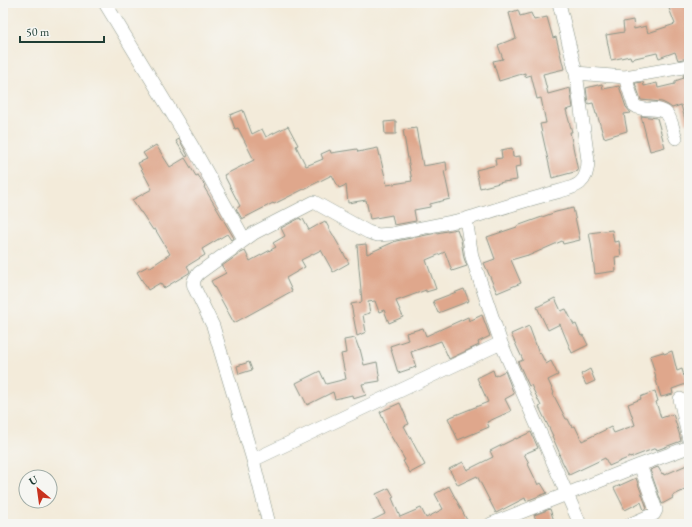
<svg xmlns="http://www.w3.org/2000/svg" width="692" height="527" font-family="'EB Garamond',serif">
  <rect width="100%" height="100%" fill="#f6f6f2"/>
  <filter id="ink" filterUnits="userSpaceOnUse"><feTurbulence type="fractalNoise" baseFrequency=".025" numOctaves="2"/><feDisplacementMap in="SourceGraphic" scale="8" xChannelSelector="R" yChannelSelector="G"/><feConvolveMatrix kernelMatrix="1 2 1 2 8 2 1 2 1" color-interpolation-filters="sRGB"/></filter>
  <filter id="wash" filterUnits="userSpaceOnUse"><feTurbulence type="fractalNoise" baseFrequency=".012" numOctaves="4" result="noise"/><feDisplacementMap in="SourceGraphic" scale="16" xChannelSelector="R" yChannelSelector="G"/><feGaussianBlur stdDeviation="0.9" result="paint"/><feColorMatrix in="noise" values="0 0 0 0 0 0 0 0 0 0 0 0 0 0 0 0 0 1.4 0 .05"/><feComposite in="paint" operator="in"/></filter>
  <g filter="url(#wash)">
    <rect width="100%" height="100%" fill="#f3ebda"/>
    <g id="blocks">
      <path fill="#dfa78c" d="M 667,3 L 687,3 L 689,8 L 689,58 L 678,60 L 675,52 L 659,58 L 657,53 L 631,59 L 630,56 L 611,60 L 606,35 L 624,32 L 623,22 L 633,20 L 634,29 L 646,26 L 648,33 L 675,24 Z
        M 518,10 L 520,16 L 531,13 L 534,20 L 547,17 L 553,38 L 556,37 L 564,69 L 543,74 L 548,94 L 570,88 L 573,108 L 566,110 L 572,132 L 570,132 L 578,171 L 552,178 L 540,124 L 546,123 L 541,98 L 537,99 L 531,75 L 525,77 L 525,73 L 499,81 L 493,61 L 503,59 L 498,45 L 516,38 L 509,13 Z
        M 689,74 L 689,123 L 686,123 L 681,105 L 672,108 L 668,105 L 662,102 L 641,100 L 635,83 L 643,82 L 644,86 L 657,83 L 658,88 L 675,84 L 675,81 L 684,78 L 683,75 Z
        M 602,84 L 603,89 L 619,86 L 626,107 L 631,113 L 624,114 L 627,131 L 604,138 L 597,114 L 596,114 L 593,103 L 588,104 L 586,88 Z
        M 243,110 L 252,134 L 262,129 L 266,137 L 288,126 L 298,145 L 296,146 L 306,166 L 323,159 L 321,154 L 330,150 L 331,153 L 357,149 L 358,152 L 378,148 L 387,185 L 412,181 L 403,130 L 416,128 L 423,166 L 446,162 L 447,170 L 444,171 L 450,199 L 430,204 L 430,207 L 414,210 L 416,221 L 394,225 L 392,215 L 370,219 L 366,200 L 348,203 L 346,185 L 339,188 L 332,175 L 274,204 L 273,203 L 242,219 L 236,209 L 240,206 L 224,175 L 254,160 L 238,128 L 235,129 L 230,115 Z
        M 641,116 L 657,118 L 665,147 L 650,151 Z
        M 396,121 L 396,134 L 385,134 L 384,122 Z
        M 179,139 L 188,156 L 186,157 L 176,141 Z
        M 156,145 L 170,167 L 185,158 L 196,176 L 198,175 L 205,186 L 204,187 L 234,238 L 231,240 L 227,234 L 202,249 L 205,255 L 187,266 L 190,271 L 189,273 L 164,288 L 160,283 L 148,290 L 137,272 L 148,266 L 149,268 L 170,254 L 155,229 L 153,230 L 141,212 L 140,212 L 132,200 L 152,189 L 138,163 L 147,159 L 143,153 Z
        M 512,148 L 513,157 L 520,156 L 521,166 L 515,167 L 517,180 L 503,182 L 480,188 L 476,170 L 496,165 L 495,159 L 502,158 L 501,150 Z
        M 573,208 L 580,240 L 563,244 L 562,241 L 528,256 L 528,255 L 511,260 L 521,283 L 497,293 L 484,263 L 495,259 L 487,237 L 517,227 L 517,226 L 556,212 Z
        M 300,218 L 301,220 L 303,219 L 309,230 L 325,221 L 349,263 L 333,272 L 321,250 L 301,260 L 305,267 L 286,278 L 292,291 L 234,323 L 211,281 L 226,273 L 222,266 L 239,254 L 245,251 L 250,261 L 276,247 L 273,243 L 285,236 L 281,228 Z
        M 457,229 L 461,240 L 464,258 L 467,266 L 452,271 L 445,252 L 426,260 L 436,289 L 426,292 L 426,290 L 396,301 L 403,317 L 389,323 L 384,310 L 379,312 L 375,301 L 368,302 L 370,313 L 363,315 L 366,332 L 357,336 L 351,304 L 362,302 L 357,245 L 366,244 L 367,254 L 396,241 Z
        M 612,230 L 614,242 L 619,241 L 621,256 L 615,257 L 616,271 L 595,274 L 591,243 L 589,233 Z
        M 464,289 L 469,301 L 438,313 L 433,301 Z
        M 555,298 L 561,311 L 566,309 L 574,325 L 576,324 L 581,336 L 583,335 L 588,345 L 572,353 L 560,324 L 548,330 L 537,307 Z
        M 482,315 L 490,336 L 478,342 L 479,345 L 449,359 L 441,341 L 411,352 L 416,367 L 398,373 L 390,346 L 408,340 L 406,333 L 423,328 L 426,336 L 468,317 L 469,321 Z
        M 529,326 L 539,353 L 540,352 L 546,364 L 551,361 L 558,375 L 548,380 L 554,393 L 553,394 L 566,419 L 568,419 L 572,427 L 575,426 L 582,441 L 611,427 L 614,433 L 635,425 L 628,404 L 641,399 L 640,397 L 655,391 L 658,401 L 656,402 L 661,418 L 673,414 L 679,433 L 681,441 L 657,450 L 656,448 L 630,458 L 630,457 L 609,466 L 605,458 L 569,475 L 559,455 L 560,454 L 552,436 L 553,436 L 539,407 L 541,406 L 531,385 L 529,386 L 518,362 L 523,360 L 511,334 Z
        M 355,338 L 359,349 L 360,349 L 364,365 L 377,362 L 380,381 L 362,384 L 366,395 L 353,399 L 352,395 L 335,399 L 333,392 L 307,405 L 296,383 L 320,371 L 326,384 L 346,379 L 341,354 L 346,353 L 344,340 Z
        M 672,351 L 677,371 L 682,369 L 686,384 L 672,389 L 673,394 L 661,397 L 655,377 L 656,377 L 650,356 L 663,352 L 664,354 Z
        M 249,362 L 252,370 L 239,374 L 237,366 Z
        M 590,369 L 595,381 L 586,385 L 581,374 Z
        M 493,370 L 495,376 L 505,371 L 514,394 L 505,399 L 511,411 L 487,422 L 489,427 L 458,440 L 448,418 L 488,402 L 477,378 Z
        M 400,403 L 409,424 L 404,426 L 425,465 L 410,473 L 403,461 L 405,460 L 389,433 L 380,412 Z
        M 531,432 L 538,448 L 524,454 L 529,463 L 528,464 L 538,485 L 541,483 L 547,493 L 526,501 L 525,498 L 496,513 L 477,476 L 458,485 L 449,469 L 463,462 L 467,470 L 493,457 L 490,451 L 516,438 L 516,439 Z
        M 689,464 L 689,488 L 672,496 L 673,498 L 662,504 L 650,470 L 658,467 L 662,474 L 663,473 L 664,475 Z
        M 636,478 L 647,508 L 644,510 L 641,502 L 625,510 L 614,488 Z
        M 449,486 L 469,524 L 365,524 L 385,514 L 376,494 L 389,488 L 394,497 L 392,498 L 400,517 L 421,508 L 426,518 L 443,509 L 435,494 Z
        M 550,509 L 555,524 L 538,524 L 534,515 Z"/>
    </g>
  </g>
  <g filter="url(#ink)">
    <use href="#blocks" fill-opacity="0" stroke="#899487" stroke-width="1"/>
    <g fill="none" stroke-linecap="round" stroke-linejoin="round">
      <g stroke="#899487" stroke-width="14">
        <path id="minor" d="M 105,3 L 192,146 L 244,239
          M 559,3 L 576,73 L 588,160 C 588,168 587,177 580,183 C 571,190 557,191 546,195 C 519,202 492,211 466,219 L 472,257 L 501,343 L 580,524
          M 576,73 L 625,77 L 689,66
          M 625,77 L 634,105 C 643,113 658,105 667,114 C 672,120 673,131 676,138
          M 680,399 L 689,440
          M 253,460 L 501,343
          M 269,524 L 253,460 L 213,326 L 194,287 C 192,281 195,277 199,273 L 254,233 L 314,202 L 368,232 L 378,235 L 391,234 L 466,219
          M 491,524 L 640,465 L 689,447
          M 631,524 L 654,514 L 656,510 L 640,465"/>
      </g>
      <use href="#minor" stroke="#fff" stroke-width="13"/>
    </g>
  </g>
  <rect width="692" height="527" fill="none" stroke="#f6f6f2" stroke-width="16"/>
  <g transform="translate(38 489) rotate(331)"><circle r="19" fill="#f6f6f2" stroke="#a0aca6"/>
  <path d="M0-3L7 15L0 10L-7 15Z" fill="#c8321e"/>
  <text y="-6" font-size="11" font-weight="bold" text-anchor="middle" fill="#1f3d34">U</text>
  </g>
  <path d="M20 36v6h84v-6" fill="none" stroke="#1f3d34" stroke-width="2"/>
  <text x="26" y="36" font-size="12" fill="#1f3d34" stroke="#f6f6f2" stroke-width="3" paint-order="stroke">50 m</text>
</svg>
